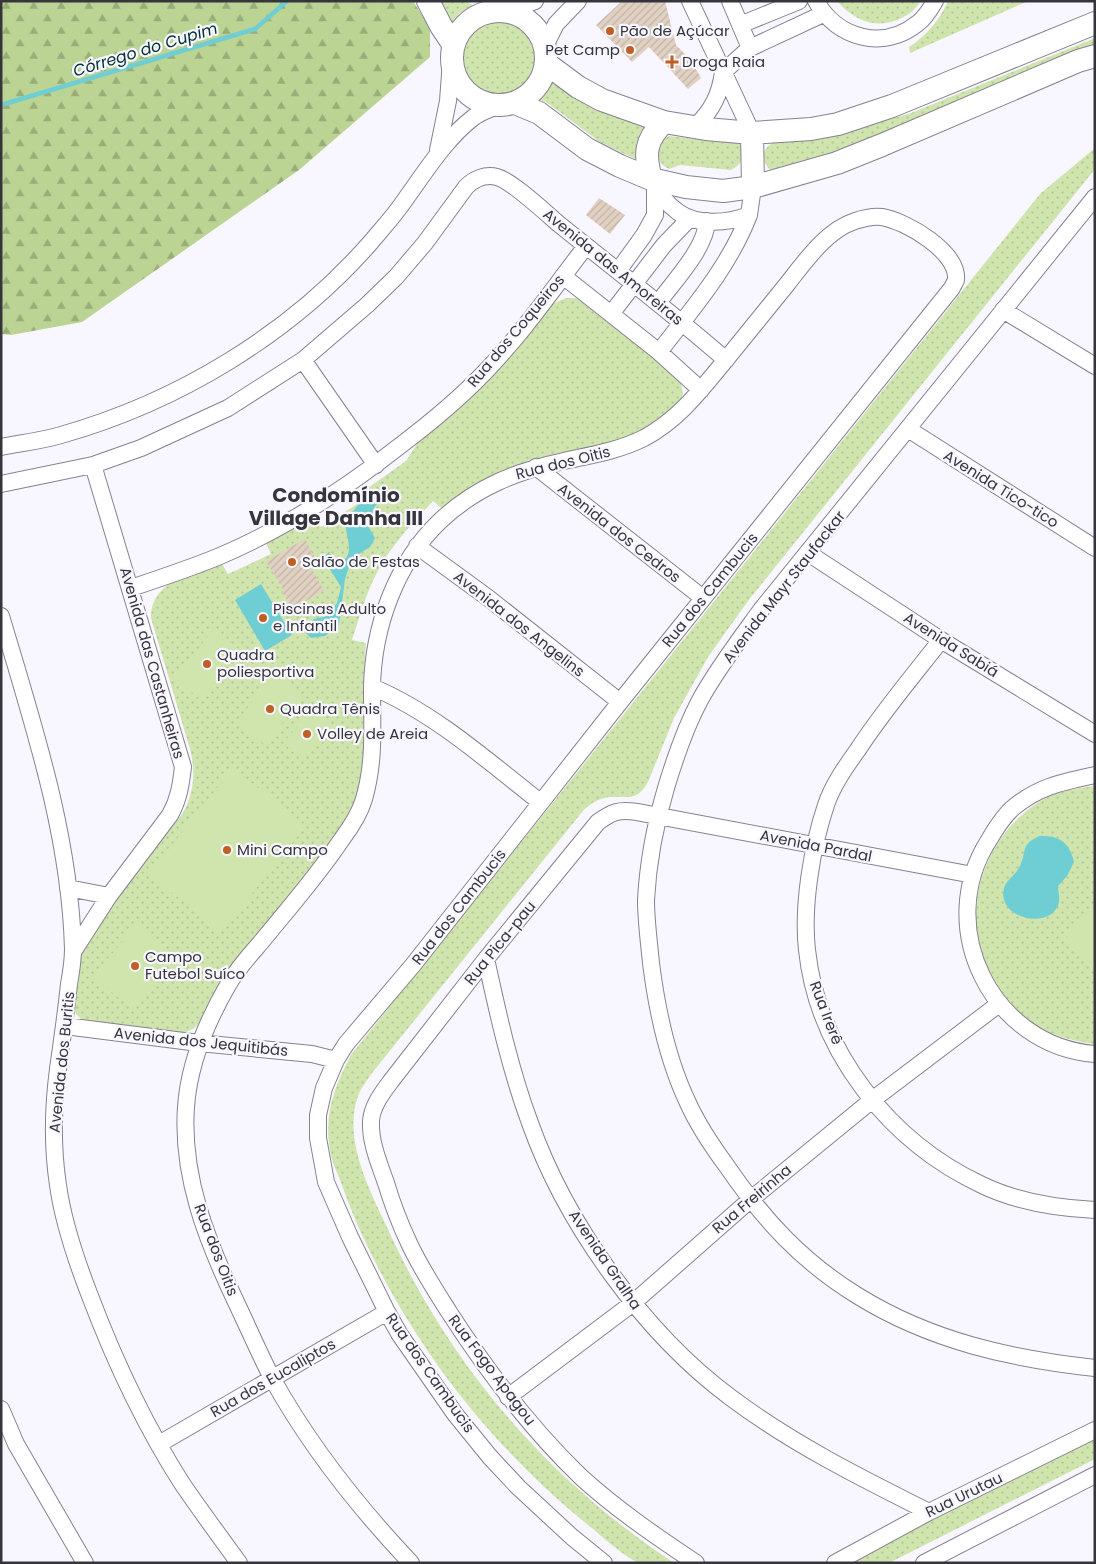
<svg xmlns="http://www.w3.org/2000/svg" width="1096" height="1564" font-family="Poppins,sans-serif">
  <defs>
    <pattern id="green-dots" width="8" height="8" patternUnits="userSpaceOnUse" patternTransform="scale(1.25)"><rect width="8" height="8" fill="#cfe5ad"/><path d="M2 2h.1M6 6h.1" fill="none" stroke="#b2c596" stroke-width="1.8" stroke-linecap="round"/></pattern>
    <pattern id="forest-firs" width="22" height="20" patternUnits="userSpaceOnUse" patternTransform="scale(1.25)"><rect width="22" height="20" fill="#bbd493"/><path d="M5 1l3.5 6h-7zM16 11l3.5 6h-7z" fill="#99ad79"/></pattern>
    <pattern id="building-hatch" width="6" height="6" patternUnits="userSpaceOnUse" patternTransform="scale(1.25)"><rect width="6" height="6" fill="#e1d1c2"/><path d="M-1 1l2-2M0 6l6-6M5 7l2-2" fill="none" stroke="#c2b4a8"/></pattern>
  </defs>
  <rect width="100%" height="100%" fill="#f8f6fe"/>
  <path fill="url(#green-dots)" d="M 438,1 L 466,1 L 472,5 L 459,14 L 449,25 Z
    M 837,1 L 921,1 C 917,6 913,12 907,15 C 881,31 856,23 837,1 Z
    M 948,1 L 1028,1 L 910,53 L 909,47 C 927,35 939,21 948,1 Z
    M459 56a40 40 0 1 1 80 0a40 40 0 1 1-80 0Z
    M 1095,38 L 1095,49 L 846,150 L 771,171 C 761,160 759,151 774,142 L 846,132 L 911,113 Z
    M 551,81 L 650,122 L 637,160 L 600,142 L 549,104 L 537,98 Z
    M 669,136 L 721,142 L 732,137 L 741,144 L 742,161 L 736,167 L 731,170 L 680,165 L 669,169 C 653,162 653,143 669,136 Z
    M 1095,148 L 1095,169 L 748,601 L 708,657 L 674,718 L 648,782 C 636,802 630,796 610,797 C 599,798 589,804 582,812 L 372,1073 C 367,1080 361,1088 358,1096 C 343,1138 368,1187 386,1225 C 449,1365 546,1478 674,1563 C 663,1563 650,1564 640,1563 C 629,1561 598,1533 588,1525 C 492,1447 415,1349 363,1237 C 354,1218 347,1199 340,1180 C 337,1172 333,1164 331,1156 C 323,1117 333,1089 351,1055 L 1040,194 Z
    M 566,298 L 576,298 L 676,374 C 681,382 684,390 682,400 L 648,430 L 596,448 L 563,452 L 530,460 L 500,474 L 444,510 L 433,501 C 414,521 394,543 380,567 C 367,590 360,615 352,640 L 366,643 L 364,670 L 363,770 L 357,798 L 345,823 L 200,1023 L 193,1029 L 184,1033 L 83,1021 L 77,1015 L 73,1007 L 80,957 L 99,919 L 183,813 C 194,792 196,772 190,749 L 151,618 C 151,580 193,574 222,564 L 228,574 L 271,554 L 266,543 L 314,517 L 321,527 L 362,501 L 358,495 L 406,461 L 417,444 L 466,399 L 552,304 Z
    M 1095,786 L 1095,1044 C 1067,1041 1037,1031 1016,1010 C 973,968 964,906 992,853 C 1004,830 1026,807 1050,796 C 1064,790 1080,788 1095,786 Z
    M 1095,1433 L 1095,1459 L 889,1563 L 846,1563 Z"/>
  <path fill="url(#forest-firs)" d="M 1,1 L 413,1 L 430,28 L 430,57 L 299,170 L 82,322 L 11,335 L 1,334 Z"/>
  <path fill="#cfe5ad" d="M 214,629 L 240,650 L 200,699 L 174,678 Z
    M 274,673 L 303,695 L 266,745 L 236,723 Z
    M 313,709 L 331,725 L 301,759 L 283,743 Z
    M 233,768 L 306,826 L 221,932 L 149,874 Z
    M 1095,904 L 1095,966 L 1064,941 Z
    M 137,924 L 176,956 L 133,1009 L 93,977 Z"/>
  <path fill="#6eced3" d="M 370,501 L 378,504 L 375,506 L 367,524 L 375,538 L 370,547 L 352,558 L 345,579 L 339,625 L 325,636 L 311,638 L 302,629 L 314,619 L 327,616 L 337,603 L 341,587 L 323,558 L 329,552 L 337,564 C 357,557 346,538 345,522 L 358,505 Z
    M 261,584 L 292,635 L 265,651 L 235,600 Z
    M 1040,836 C 1059,835 1070,843 1074,862 L 1067,876 L 1058,886 C 1058,891 1060,897 1059,902 C 1053,931 996,920 1004,888 C 1007,879 1016,875 1020,866 C 1027,851 1020,844 1040,836 Z"/>
  <g fill="none" stroke-linecap="round" stroke-linejoin="round">
    <path stroke="#6eced3" stroke-width="4.5" d="M 1,105 L 255,29 L 287,1"/>
  </g>
  <path fill="url(#building-hatch)" d="M 622,1 L 665,1 L 676,45 L 691,60 L 701,78 L 688,89 L 649,47 L 632,62 L 596,25 Z
    M 599,198 L 625,215 L 610,234 L 586,215 Z
    M 305,539 L 318,563 L 310,567 L 324,590 L 293,609 L 282,592 L 284,591 L 266,561 Z"/>
  <g fill="none" stroke-linecap="round" stroke-linejoin="round">
    <g stroke="#878193" stroke-width="18">
      <path id="street" d="M 690,1 L 752,133
        M 816,1 C 837,39 884,51 918,23 C 925,18 931,8 935,1
        M 509,11 L 535,1
        M 740,25 L 799,1
        M 545,46 L 556,24 L 578,1
        M 750,48 L 823,14
        M 723,72 L 750,48 L 730,1
        M 696,126 C 712,110 720,95 723,72
        M 438,150 L 448,101 L 451,61
        M 651,179 C 657,191 667,204 678,212 C 697,226 729,223 749,215 L 753,187
        M 1095,197 L 761,610 C 740,639 717,669 700,700 C 685,728 675,758 666,788 C 655,825 648,862 646,900 C 646,921 649,942 651,963 C 657,1011 667,1059 688,1103 C 698,1125 712,1146 726,1165 C 763,1219 801,1261 858,1296 C 931,1341 1011,1359 1095,1368
        M 618,271 L 644,235 L 655,215 L 655,187
        M 563,276 L 659,352 L 701,390
        M 658,303 C 674,281 706,248 707,221
        M 1003,310 L 1095,366
        M 611,314 L 664,245 L 690,218
        M 659,352 C 692,309 729,267 749,215
        M 303,360 L 376,465
        M 908,429 L 1095,548
        M 1,447 C 21,443 41,441 61,435 C 178,402 291,334 371,242 C 381,230 393,217 402,204 C 424,174 444,140 474,117 C 481,112 490,109 498,106
        M 536,467 L 703,598
        M 1,484 L 93,465 L 141,448 L 228,408 L 303,360 L 367,305 L 396,277 L 425,243 L 466,187 C 474,179 485,174 497,177 C 512,181 547,214 560,225 C 616,270 672,313 726,360
        M 417,546 L 487,597 L 620,702
        M 808,553 L 941,640 L 1095,734
        M 131,588 C 161,578 191,568 220,556 C 286,528 345,489 401,445 C 430,423 458,400 484,373 C 522,334 553,289 586,246
        M 1,616 C 33,724 70,835 73,949 C 73,961 71,973 69,984 C 66,1013 62,1041 58,1069 C 53,1107 52,1146 58,1185 C 63,1222 76,1260 90,1296 C 115,1362 145,1426 183,1485 C 201,1511 220,1537 239,1563
        M 941,640 C 913,676 884,710 859,748 C 847,765 833,784 826,805 C 812,847 802,906 807,950 C 818,1052 890,1142 982,1185 C 1017,1202 1057,1208 1095,1210
        M 372,687 C 433,712 489,762 540,802
        M 1095,775 C 1063,782 1040,786 1014,807 C 1004,815 996,828 989,840 C 933,927 992,1046 1095,1054
        M 68,888 L 109,896
        M 73,952 L 109,896 L 170,815 C 179,799 181,784 183,767 L 93,465
        M 486,959 C 498,1014 510,1069 530,1123 C 566,1224 644,1333 730,1397 C 791,1443 861,1478 929,1512
        M 65,1026 L 199,1043 L 312,1054 L 336,1060
        M 508,1397 L 633,1303 L 750,1200 L 871,1101 L 999,1004
        M 1,1409 L 16,1444 L 85,1563
        M 159,1444 L 387,1312
        M 411,1563 C 360,1509 308,1443 272,1378 C 259,1353 248,1327 236,1302 C 207,1241 181,1176 186,1107 C 189,1063 206,1023 228,985 C 237,969 250,955 262,941 C 289,908 318,875 342,839 C 351,827 360,813 364,799 C 375,761 372,727 372,688 C 373,627 396,563 440,521 C 476,487 517,471 564,461 C 591,455 618,451 644,438 C 678,420 700,391 724,362 C 745,336 767,309 788,283 C 806,260 827,230 855,221 C 864,218 874,216 882,217 C 906,221 959,252 956,280 C 955,283 953,285 952,288 L 620,702 L 413,965 L 346,1044 L 336,1060 L 324,1088 L 318,1115 L 318,1138 L 326,1182 L 350,1237 L 387,1312 L 400,1335 L 455,1414 L 490,1457 L 518,1487 L 572,1537 L 604,1563
        M 696,1563 C 657,1537 616,1509 581,1477 C 530,1428 487,1371 449,1312 C 435,1290 420,1267 409,1243 C 400,1224 392,1203 386,1183 C 379,1163 370,1142 371,1121 C 372,1106 382,1093 391,1081 L 486,959 L 598,822 C 612,812 619,809 637,812 L 973,875
        M 835,1563 L 929,1512 L 1095,1430
        M 924,1563 L 1095,1475"/>
    </g>
    <g stroke="#878193" stroke-width="24">
      <path id="secondary" d="M 428,1 L 441,26 L 453,44
        M452 58a47 47 0 1 1 94 0a47 47 0 1 1-94 0Z
        M 547,64 L 578,87 L 602,100 L 664,122 L 706,129 L 752,133 L 811,129 L 838,124 L 892,106 L 1095,23
        M 515,103 L 539,113 L 587,149 L 620,166 L 651,179 L 686,187 L 723,191 L 753,187 L 837,163 L 882,145 L 1078,61 L 1095,56
        M 752,133 L 753,187
        M 651,179 C 644,154 645,140 664,122"/>
    </g>
    <use href="#street" stroke="#fff" stroke-width="16"/>
    <use href="#secondary" stroke="#fff" stroke-width="22"/>
  </g>
  <g fill="#c15e24" stroke="#f8f6fe" stroke-width="2">
    <circle cx="610" cy="31" r="5"/>
    <circle cx="630" cy="50" r="5"/>
    <path d="M669.5 54.5h5v5h5v5h-5v5h-5v-5h-5v-5h5z"/>
    <circle cx="292" cy="562" r="5"/>
    <circle cx="263" cy="618" r="5"/>
    <circle cx="207" cy="664" r="5"/>
    <circle cx="270" cy="709" r="5"/>
    <circle cx="307" cy="734" r="5"/>
    <circle cx="227" cy="850" r="5"/>
    <circle cx="135" cy="966" r="5"/>
  </g>
  <g text-anchor="middle" stroke-width="4.5" stroke-linejoin="round" paint-order="stroke">
    <g font-size="15" fill="#37353c" stroke="#f8f6fe" text-anchor="start">
      <text x="620" y="36">Pão de Açúcar</text>
      <text x="620" y="55" text-anchor="end">Pet Camp</text>
      <text x="682" y="67">Droga Raia</text>
      <text x="302" y="567">Salão de Festas</text>
      <text x="273" y="614">Piscinas Adulto<tspan x="273" dy="17">e Infantil</tspan></text>
      <text x="217" y="660">Quadra<tspan x="217" dy="17">poliesportiva</tspan></text>
      <text x="280" y="714">Quadra Tênis</text>
      <text x="317" y="739">Volley de Areia</text>
      <text x="237" y="855">Mini Campo</text>
      <text x="145" y="962">Campo<tspan x="145" dy="17">Futebol Suíco</tspan></text>
    </g>
    <g font-size="15" fill="#37353c" stroke="#f8f6fe">
      <text transform="translate(613 267) rotate(39)" y="5">Avenida das Amoreiras</text>
      <text transform="translate(516 331) rotate(-50)" y="5">Rua dos Coqueiros</text>
      <text transform="translate(563 463) rotate(-14)" y="5">Rua dos Oitis</text>
      <text transform="translate(1001 489) rotate(32)" y="5">Avenida Tico-tico</text>
      <text transform="translate(619 533) rotate(38)" y="5">Avenida dos Cedros</text>
      <text transform="translate(784 587) rotate(-52)" y="5">Avenida Mayr Staufackar</text>
      <text transform="translate(710 590) rotate(-51)" y="5">Rua dos Cambucis</text>
      <text transform="translate(519 624) rotate(38)" y="5">Avenida dos Angelins</text>
      <text transform="translate(951 645) rotate(32)" y="5">Avenida Sabiá</text>
      <text transform="translate(152 663) rotate(74)" y="5">Avenida das Castanheiras</text>
      <text transform="translate(816 846) rotate(11)" y="5">Avenida Pardal</text>
      <text transform="translate(459 907) rotate(-52)" y="5">Rua dos Cambucis</text>
      <text transform="translate(500 943) rotate(-51)" y="5">Rua Pica-pau</text>
      <text transform="translate(826 1013) rotate(69)" y="5">Rua Irerê</text>
      <text transform="translate(201 1042) rotate(6)" y="5">Avenida dos Jequitibás</text>
      <text transform="translate(62 1062) rotate(-84)" y="5">Avenida dos Buritis</text>
      <text transform="translate(752 1199) rotate(-40)" y="5">Rua Freirinha</text>
      <text transform="translate(216 1250) rotate(69)" y="5">Rua dos Oitis</text>
      <text transform="translate(605 1260) rotate(56)" y="5">Avenida Gralha</text>
      <text transform="translate(492 1370) rotate(53)" y="5">Rua Fogo Apagou</text>
      <text transform="translate(430 1373) rotate(55)" y="5">Rua dos Cambucis</text>
      <text transform="translate(273 1378) rotate(-30)" y="5">Rua dos Eucaliptos</text>
      <text transform="translate(964 1495) rotate(-26)" y="5">Rua Urutau</text>
    </g>
    <g font-size="16" font-style="italic" fill="#003134" stroke="#f8f6fe">
      <text transform="translate(145 49) rotate(-17)" y="6">Córrego do Cupim</text>
    </g>
    <g font-size="20" font-weight="bold" fill="#37353c" stroke="#f8f6fe">
      <text x="336" y="502">Condomínio<tspan x="336" dy="23">Village Damha III</tspan></text>
    </g>
  </g>
  <rect width="1096" height="1564" fill="none" stroke="#37353c" stroke-width="5"/>
</svg>
